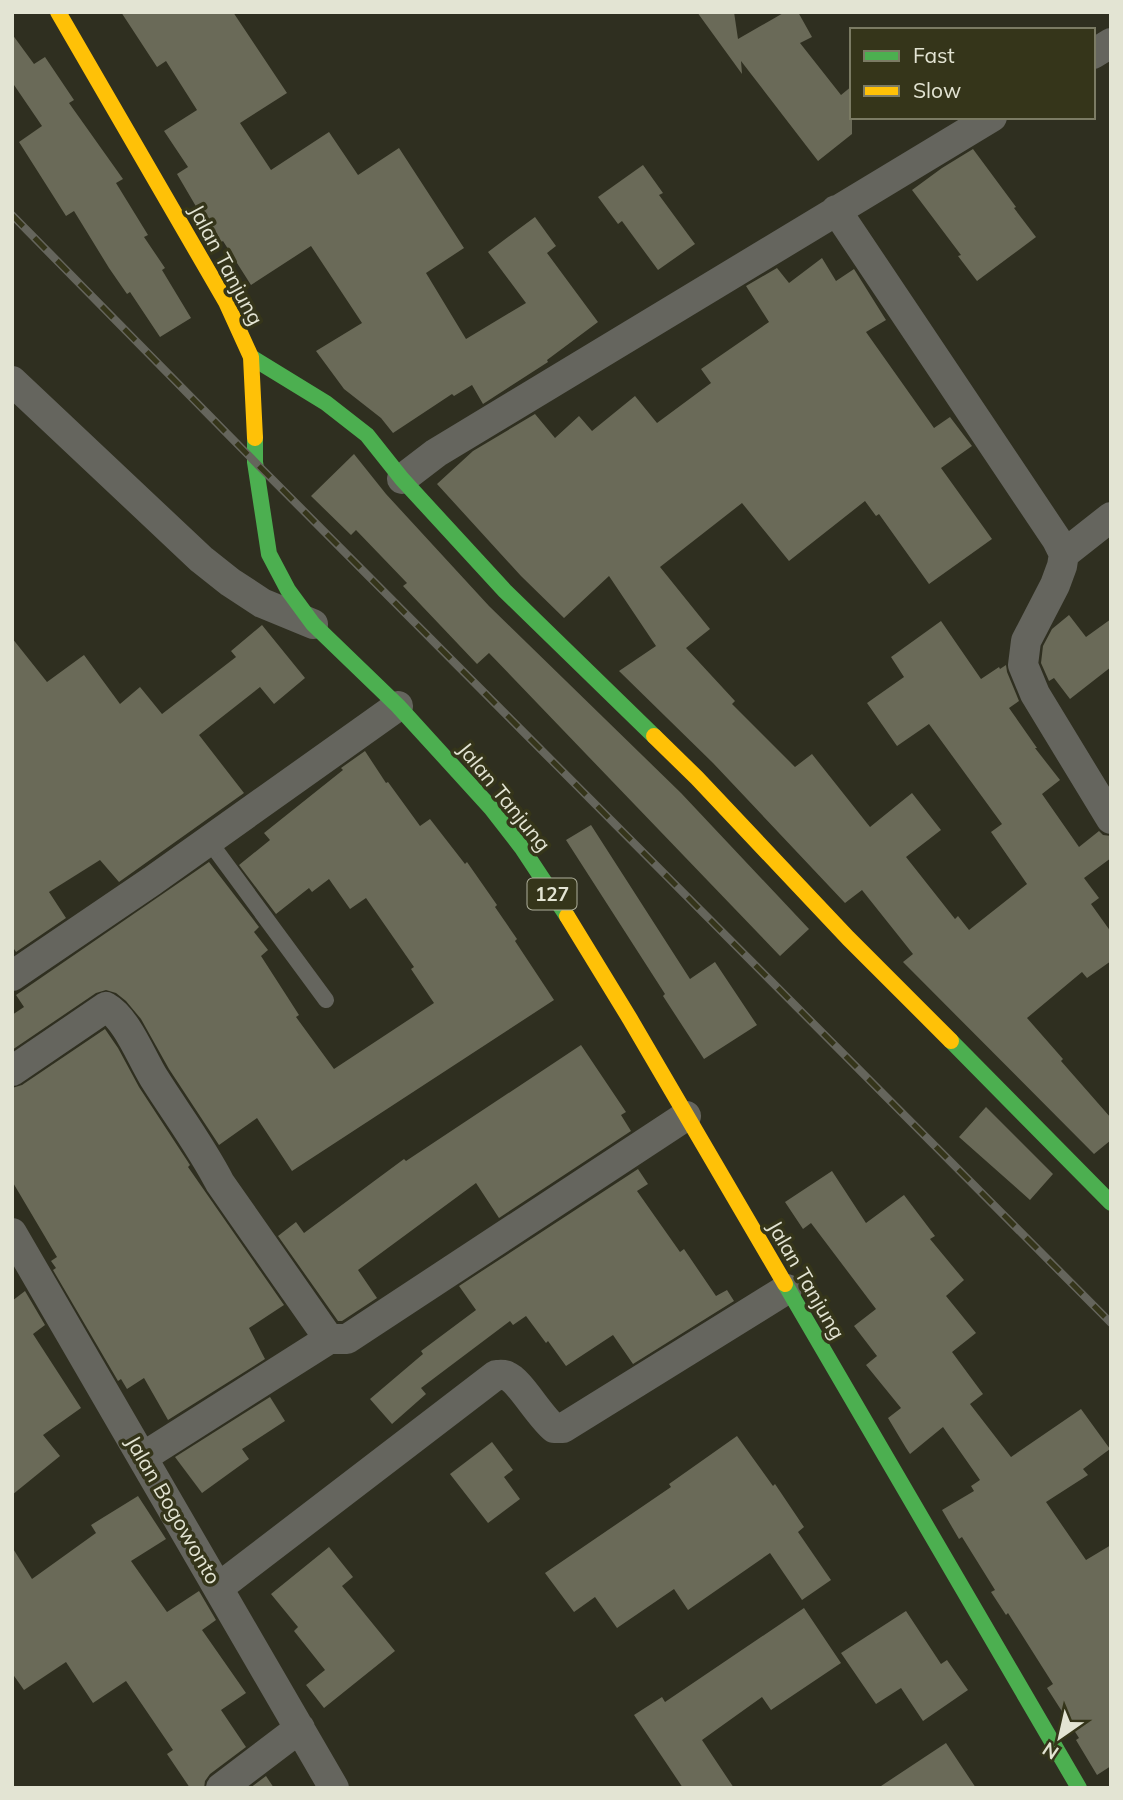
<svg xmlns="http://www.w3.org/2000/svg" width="1123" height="1800" font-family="Mulish,sans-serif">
  <rect width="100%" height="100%" fill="#2f2f20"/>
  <path fill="#6a6a58" d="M 121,12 L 233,12 L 287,93 L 240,123 L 271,170 L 329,132 L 358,175 L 399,148 L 464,248 L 426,273 L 466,339 L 526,303 L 488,252 L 535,217 L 556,246 L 547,253 L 598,322 L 547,360 L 548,362 L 483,404 L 472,385 L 454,396 L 452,394 L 393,433 L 381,418 L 344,389 L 316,351 L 362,323 L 311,246 L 251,285 L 223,241 L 218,244 L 177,174 L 188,167 L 164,131 L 197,110 L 166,61 L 157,67 Z
    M 697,12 L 734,12 L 738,39 L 785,12 L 798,12 L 812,37 L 800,43 L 841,95 L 852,86 L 852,134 L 818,161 L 741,61 L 742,74 Z
    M 12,34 L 34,64 L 45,57 L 74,100 L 69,103 L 123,179 L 116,183 L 148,235 L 144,237 L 165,268 L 162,270 L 191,318 L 160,337 L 130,292 L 127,294 L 109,268 L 74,211 L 66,216 L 19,142 L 42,126 L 12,82 Z
    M 973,149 L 1016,207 L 1014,208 L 1036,237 L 977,281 L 958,256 L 961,255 L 912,190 L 942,168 Z
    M 643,165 L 663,193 L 659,195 L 695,244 L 658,270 L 622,221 L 618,224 L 598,197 Z
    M 822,258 L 836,281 L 854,269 L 886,320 L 866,332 L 934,428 L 950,417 L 972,446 L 941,468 L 992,539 L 929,584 L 879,514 L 876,516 L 865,501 L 789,561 L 742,503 L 660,567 L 710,629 L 686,648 L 735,701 L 732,704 L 795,767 L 812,754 L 870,827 L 912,793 L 941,830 L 906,857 L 955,919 L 958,916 L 969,930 L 1027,884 L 991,832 L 1002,824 L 929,724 L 897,746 L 867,703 L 904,677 L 891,657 L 941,621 L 981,679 L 999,667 L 1000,669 L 1006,665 L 1007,672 L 1019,701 L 1009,708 L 1037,748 L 1035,748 L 1060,780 L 1042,794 L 1079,847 L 1099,831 L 1103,835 L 1111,836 L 1111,858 L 1084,878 L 1099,898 L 1091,904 L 1111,932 L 1111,961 L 1087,978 L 1082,972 L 1027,1018 L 1063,1059 L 1061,1061 L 1111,1118 L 1111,1140 L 1094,1154 L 903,962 L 913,954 L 862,890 L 845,903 L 713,763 L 619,671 L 656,646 L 609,576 L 564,618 L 521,576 L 437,484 L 473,451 L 535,414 L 555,438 L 579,416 L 592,431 L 635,396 L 657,423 L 711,383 L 701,369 L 769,322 L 746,286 L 777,268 L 789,283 Z
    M 354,454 L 386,494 L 489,606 L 681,793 L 809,929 L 780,956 L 489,653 L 477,664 L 403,586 L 407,583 L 356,530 L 351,535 L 311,496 Z
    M 1069,615 L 1086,637 L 1111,619 L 1111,667 L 1070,699 L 1054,678 L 1049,681 L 1041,663 L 1043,646 L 1052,629 Z
    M 262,625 L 305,678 L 274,704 L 260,687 L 199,735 L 244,793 L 119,882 L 100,860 L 49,892 L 66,918 L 16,952 L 12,946 L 12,638 L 47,682 L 84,655 L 120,704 L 140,687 L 162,714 L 236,657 L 231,651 Z
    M 365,751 L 386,783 L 388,782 L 420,826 L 430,819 L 465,864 L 467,862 L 497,905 L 495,907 L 517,939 L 515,941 L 554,1000 L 292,1171 L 257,1118 L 219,1145 L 169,1069 L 141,1019 L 126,1001 L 116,993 L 106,990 L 96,993 L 12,1050 L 12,1015 L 24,1007 L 16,995 L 209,862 L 259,927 L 254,932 L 268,950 L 261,956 L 299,1015 L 296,1017 L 334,1069 L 434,1003 L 411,969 L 414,967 L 366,898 L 350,909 L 329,879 L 312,892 L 309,888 L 276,914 L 239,865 L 270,840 L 264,833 L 343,770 L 341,768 Z
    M 591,825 L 690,979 L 715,962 L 757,1025 L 704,1059 L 663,996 L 665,994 L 566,840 Z
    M 105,1029 L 118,1048 L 139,1087 L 190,1165 L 188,1167 L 284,1305 L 249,1328 L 265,1359 L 168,1420 L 144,1378 L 127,1389 L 121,1379 L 118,1381 L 53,1270 L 56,1268 L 51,1261 L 57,1257 L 12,1181 L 12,1088 L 22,1085 Z
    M 581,1045 L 626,1112 L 621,1115 L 631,1131 L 499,1218 L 476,1183 L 358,1270 L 377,1298 L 342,1321 L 338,1321 L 278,1236 L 296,1222 L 304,1233 L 404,1159 L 406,1161 Z
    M 986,1107 L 1053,1174 L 1030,1200 L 959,1137 Z
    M 638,1169 L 648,1184 L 637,1191 L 680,1252 L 684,1249 L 716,1296 L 727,1290 L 734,1301 L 633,1364 L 613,1335 L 566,1366 L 548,1341 L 546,1343 L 526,1316 L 513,1325 L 510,1321 L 421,1388 L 426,1394 L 392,1424 L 370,1399 L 423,1354 L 421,1351 L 476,1310 L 459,1286 Z
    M 832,1171 L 866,1223 L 904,1195 L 935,1236 L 930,1239 L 964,1280 L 946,1296 L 976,1333 L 952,1352 L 983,1394 L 970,1404 L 1011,1457 L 1081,1409 L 1110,1449 L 1083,1469 L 1088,1475 L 1046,1502 L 1086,1560 L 1111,1545 L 1111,1766 L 1097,1775 L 1076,1740 L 1079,1738 L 1047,1688 L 1053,1684 L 1008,1613 L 1006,1615 L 991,1592 L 995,1590 L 962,1537 L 959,1539 L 942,1510 L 974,1491 L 971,1486 L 980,1480 L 943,1427 L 910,1454 L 906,1448 L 888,1418 L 901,1408 L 866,1365 L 877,1356 L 854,1326 L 876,1309 L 811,1223 L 803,1229 L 785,1202 Z
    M 25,1291 L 45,1325 L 33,1334 L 81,1408 L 43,1435 L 60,1456 L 12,1495 L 12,1301 Z
    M 270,1397 L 285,1421 L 242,1449 L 249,1459 L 202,1493 L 175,1457 Z
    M 737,1436 L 773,1486 L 775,1484 L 804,1527 L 798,1532 L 831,1580 L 802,1600 L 770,1553 L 688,1610 L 674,1589 L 617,1628 L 595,1597 L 574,1612 L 545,1573 L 671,1487 L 669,1484 Z
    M 492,1442 L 513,1470 L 504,1477 L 520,1499 L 488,1523 L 450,1474 Z
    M 138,1496 L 166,1539 L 131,1561 L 167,1612 L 199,1591 L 216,1620 L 202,1630 L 246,1693 L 221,1710 L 246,1747 L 210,1774 L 205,1781 L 204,1788 L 190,1788 L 167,1754 L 173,1750 L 126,1681 L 93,1703 L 66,1662 L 24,1690 L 12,1673 L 12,1547 L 32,1579 L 96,1533 L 91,1525 Z
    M 329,1547 L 353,1577 L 342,1586 L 395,1651 L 324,1708 L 306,1685 L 325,1670 L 294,1631 L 298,1627 L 271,1594 Z
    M 804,1608 L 841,1663 L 771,1710 L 762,1697 L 702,1740 L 734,1788 L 683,1788 L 634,1715 L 662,1697 L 665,1702 Z
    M 906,1611 L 941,1664 L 947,1660 L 968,1690 L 923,1721 L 901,1688 L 876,1704 L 841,1653 Z
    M 946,1743 L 976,1788 L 878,1788 Z
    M 266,1776 L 274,1788 L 250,1788 Z"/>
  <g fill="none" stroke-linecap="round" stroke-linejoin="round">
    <path stroke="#65655e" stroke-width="16" d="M 209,841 L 326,1000"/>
    <path stroke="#65655e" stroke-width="30" d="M 1093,54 L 1111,43
      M 836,210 L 1057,540 L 1064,554 L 1062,566 L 1055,585 L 1026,641 L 1023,665 L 1035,694 L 1111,819
      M 12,381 L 201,559 L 230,582 L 262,603 L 313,624
      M 402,479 L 436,453 L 992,117
      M 1064,554 L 1111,517
      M 12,976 L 152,881 L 398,706
      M 12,1071 L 106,1007 C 127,1019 141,1057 154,1078 C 176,1113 201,1146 220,1183 L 329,1339
      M 12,1233 L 334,1788
      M 143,1457 L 329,1339 L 347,1339 L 686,1116
      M 218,1588 L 496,1375 C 500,1375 503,1374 507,1376 C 519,1380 540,1417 554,1428 L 563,1428 L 787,1289
      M 221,1788 L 300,1728"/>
    <path stroke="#4caf50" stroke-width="16" d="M 251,357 L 326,403 L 367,435 L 402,479 L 505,591 L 654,736
      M 255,438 L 255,462 L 269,554 L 288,590 L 313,624 L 398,706 L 491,808 L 522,848 L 567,916
      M 951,1041 L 1111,1203
      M 785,1284 L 1079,1788"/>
    <path stroke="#ffc107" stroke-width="16" d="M 58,12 L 226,302 L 251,357 L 255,438
      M 654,736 L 697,778 L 848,938 L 951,1041
      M 567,916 L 630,1019 L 785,1284"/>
    <g stroke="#65655c" stroke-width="8">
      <path id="rail" d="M 12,215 L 255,462 L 1111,1323"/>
    </g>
    <use href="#rail" stroke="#35351a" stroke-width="5" stroke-dasharray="16" stroke-linecap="butt"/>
  </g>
  <g text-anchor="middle" stroke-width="7" stroke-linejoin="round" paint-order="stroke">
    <rect fill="#35351a" stroke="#afb09c" stroke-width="2" x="527.5" y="878.5" width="49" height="31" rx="5"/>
    <g font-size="19" font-weight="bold" fill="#e3e4d3">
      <text x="552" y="901">127</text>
    </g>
    <g font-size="21" fill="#e3e4d3" stroke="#35351a">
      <text transform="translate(226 265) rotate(62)" y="7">Jalan Tanjung</text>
      <text transform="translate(504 797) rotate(51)" y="7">Jalan Tanjung</text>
      <text transform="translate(806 1280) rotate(60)" y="7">Jalan Tanjung</text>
      <text transform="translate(173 1510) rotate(60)" y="7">Jalan Bogowonto</text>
    </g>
  </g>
  <rect width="1123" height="1800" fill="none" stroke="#e3e4d3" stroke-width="28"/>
  <rect x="850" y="28" width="245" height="91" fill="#35351a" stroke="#7b7b64" stroke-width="2"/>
  <rect x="864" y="51" width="35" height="10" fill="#4caf50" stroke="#7b7b64" stroke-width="2"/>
  <text x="913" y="63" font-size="21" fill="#e3e4d3">Fast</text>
  <rect x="864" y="86" width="35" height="10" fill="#ffc107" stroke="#7b7b64" stroke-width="2"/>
  <text x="913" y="98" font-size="21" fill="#e3e4d3">Slow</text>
  <g transform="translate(1060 1737) rotate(214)" stroke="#35351a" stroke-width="5" paint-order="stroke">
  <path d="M0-5L12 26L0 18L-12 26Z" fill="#e3e4d3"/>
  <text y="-10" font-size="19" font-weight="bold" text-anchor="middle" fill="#e3e4d3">N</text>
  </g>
</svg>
